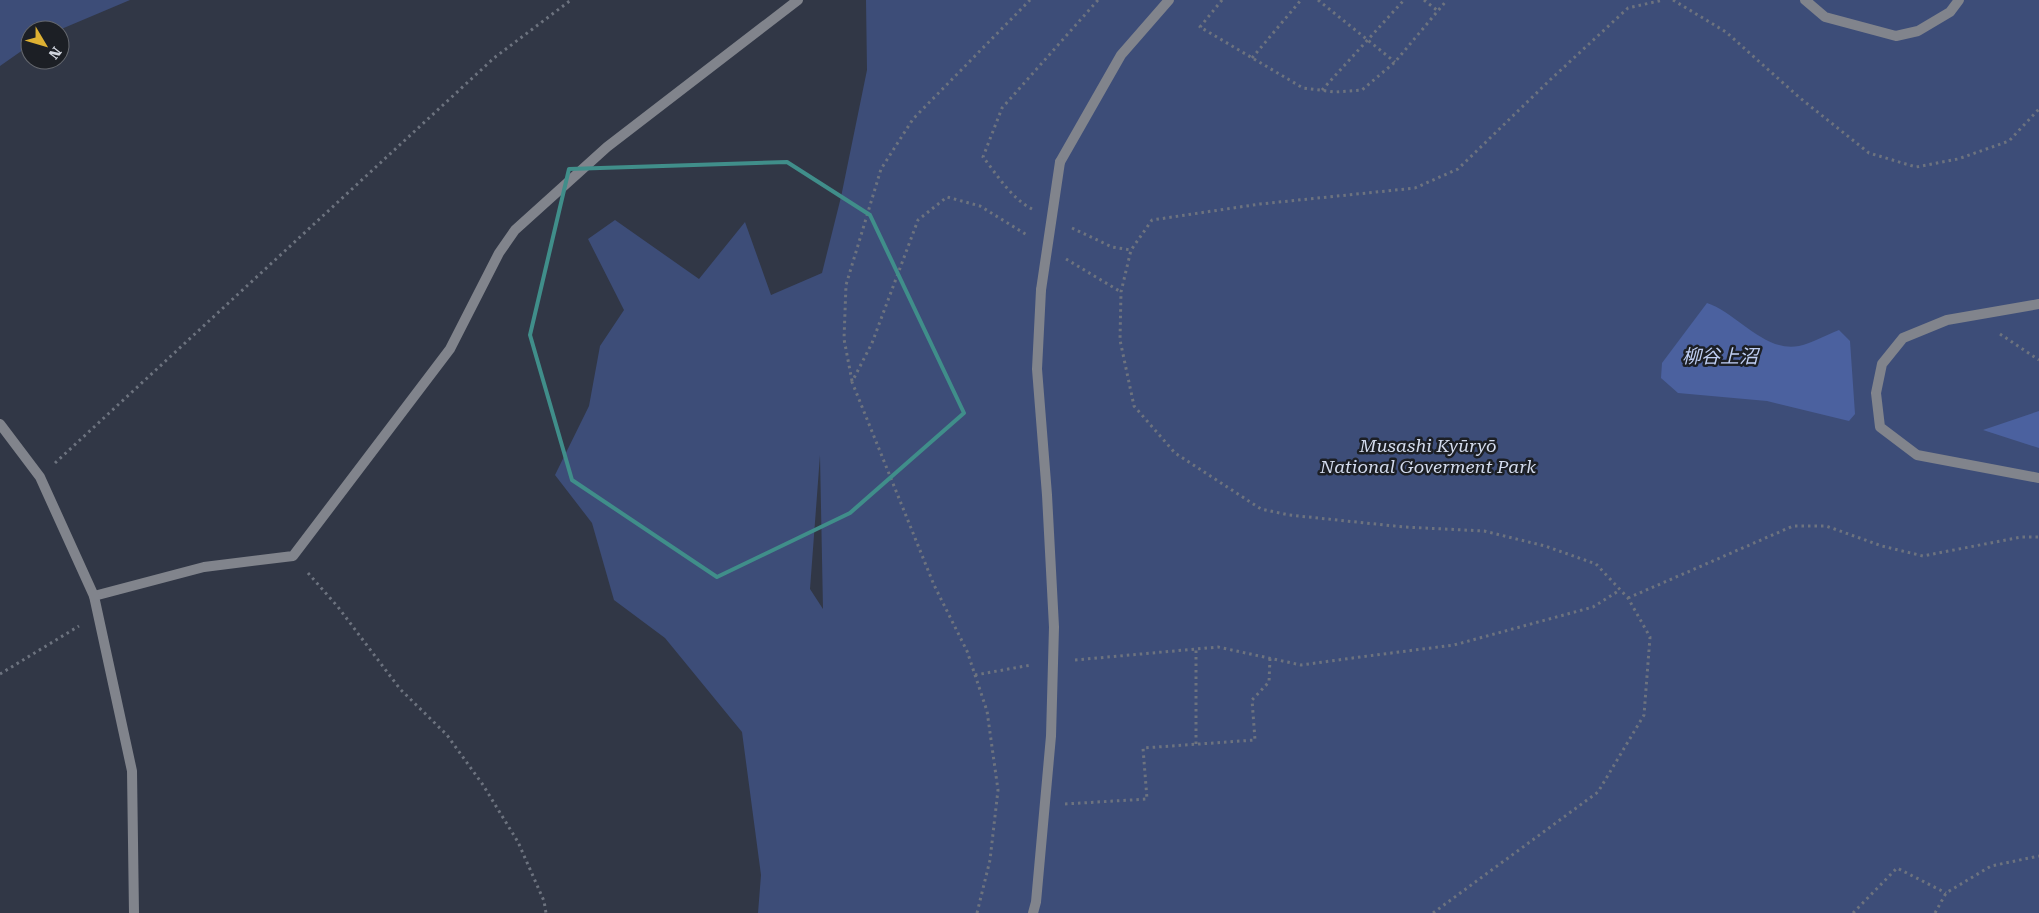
<svg xmlns="http://www.w3.org/2000/svg" width="2039" height="913" font-family="'Roboto Serif','Noto Sans JP',serif">
  <rect width="100%" height="100%" fill="#313746"/>
  <path fill="#3d4d78" fill-rule="evenodd" d="M 0,0 L 130,0 L 59,30 L 30,30 L 30,45 L 0,66 Z
    M 866,0 L 2039,0 L 2039,913 L 758,913 L 761,875 L 742,732 L 665,638 L 614,600 L 592,523 L 555,475 L 589,406 L 600,346 L 624,310 L 588,239 L 615,220 L 699,279 L 745,222 L 771,295 L 822,273 L 841,197 L 867,70 ZM 820,455 L 820,456 L 823,609 L 810,589 Z"/>
  <path fill="#4b619f" d="M 1707,303 C 1737,313 1765,353 1799,346 C 1812,343 1826,335 1839,330 L 1850,341 L 1855,414 L 1849,421 L 1767,401 L 1678,393 L 1661,378 L 1662,363 Z
    M 2039,411 L 2039,448 L 1983,430 L 2036,412 Z"/>
  <g fill="none" stroke-linecap="round" stroke-linejoin="round">
    <path stroke="#6d737f" stroke-width="3" stroke-dasharray="2.5 4" stroke-linecap="butt" d="M 1222,0 L 1200,27 L 1303,88 L 1335,92 L 1362,90 L 1395,62 L 1447,0
      M 1318,0 L 1395,62
      M 1424,0 L 1438,11
      M 1673,0 L 1726,32 L 1800,98 L 1869,153 L 1916,167 L 1958,159 L 2009,141 L 2039,109
      M 1252,58 L 1301,0
      M 1322,90 L 1404,0
      M 1032,209 C 1012,199 997,175 983,157 L 1002,108 L 1098,0
      M 1072,228 L 1112,247 L 1131,250
      M 1066,259 L 1121,292
      M 2000,334 L 2039,360
      M 852,381 L 844,339 L 846,285 L 881,169 L 913,119 L 1030,0
      M 55,463 L 494,58 L 571,0
      M 308,573 L 338,607 L 400,689 L 447,735 L 483,785 L 518,842 L 544,901 L 546,913
      M 1628,598 L 1793,526 L 1826,526 L 1882,546 L 1923,556 L 2021,537 L 2039,537
      M 1075,660 L 1218,647 L 1301,665 L 1360,657 L 1454,645 L 1593,607 L 1620,590
      M 0,674 L 79,626
      M 975,675 L 1031,665
      M 1196,744 L 1196,649
      M 1065,804 L 1147,799 L 1143,748 L 1255,740 L 1252,700 L 1269,682 L 1270,658
      M 977,913 L 990,860 L 998,790 L 987,711 L 967,651 L 934,585 L 852,382 L 872,343 L 918,220 L 947,197 L 980,206 L 1027,235
      M 1433,913 L 1598,792 L 1644,715 L 1650,637 L 1628,598 L 1596,564 L 1545,546 L 1484,531 L 1404,527 L 1289,515 L 1261,509 L 1175,453 L 1134,406 L 1120,340 L 1121,292 L 1131,250 L 1152,220 L 1260,204 L 1415,188 L 1458,169 L 1551,79 L 1628,8 L 1663,0
      M 1853,913 L 1897,868 L 1946,893
      M 1935,913 L 1946,893 L 1991,866 L 2039,856"/>
    <path stroke="#81848c" stroke-width="10" d="M 1805,0 L 1825,17 L 1896,36 L 1918,31 L 1950,12 L 1959,0
      M 1060,162 L 1121,55 L 1169,0
      M 2039,304 L 1947,320 L 1903,338 L 1882,364 L 1876,393 L 1880,427 L 1917,455 L 2039,478
      M 1033,913 L 1036,902 L 1051,736 L 1054,627 L 1047,495 L 1037,369 L 1041,290"/>
    <path stroke="#81848c" stroke-width="10" d="M 94,596 L 204,567 L 293,556 L 450,349 L 499,253 L 515,230 L 607,147 L 798,0"/>
    <path stroke="#81848c" stroke-width="10" d="M 0,424 L 40,477 L 94,596 L 132,771 L 134,913"/>
    <path stroke="#81848c" stroke-width="10" d="M 1041,290 L 1060,162"/>
  </g>
  <path fill="none" stroke="#408e8a" stroke-width="4" stroke-linejoin="round" d="M 787,162 L 870,215 L 964,413 L 850,513 L 717,577 L 572,480 L 530,335 L 569,169 Z"/>
  <g text-anchor="middle" stroke-width="5" stroke-linejoin="round" paint-order="stroke">
    <g font-size="18" font-style="italic" fill="#d4dcee" stroke="#1c1f25">
      <text x="1428" y="452">Musashi Kyūryō<tspan x="1428" dy="21">National Goverment Park</tspan></text>
    </g>
    <g font-size="19" font-style="italic" fill="#bfcef2" stroke="#1c1f25">
      <text x="1720" y="363">柳谷上沼</text>
    </g>
  </g>
  <g transform="translate(45 45) rotate(128)"><circle r="24" fill="#1c1f25" stroke="#65686f"/>
  <path d="M0-4L9 19L0 12L-9 19Z" fill="#deb133"/>
  <text y="-8" font-size="14" font-weight="bold" text-anchor="middle" fill="#d2d6df">N</text>
  </g>
</svg>
